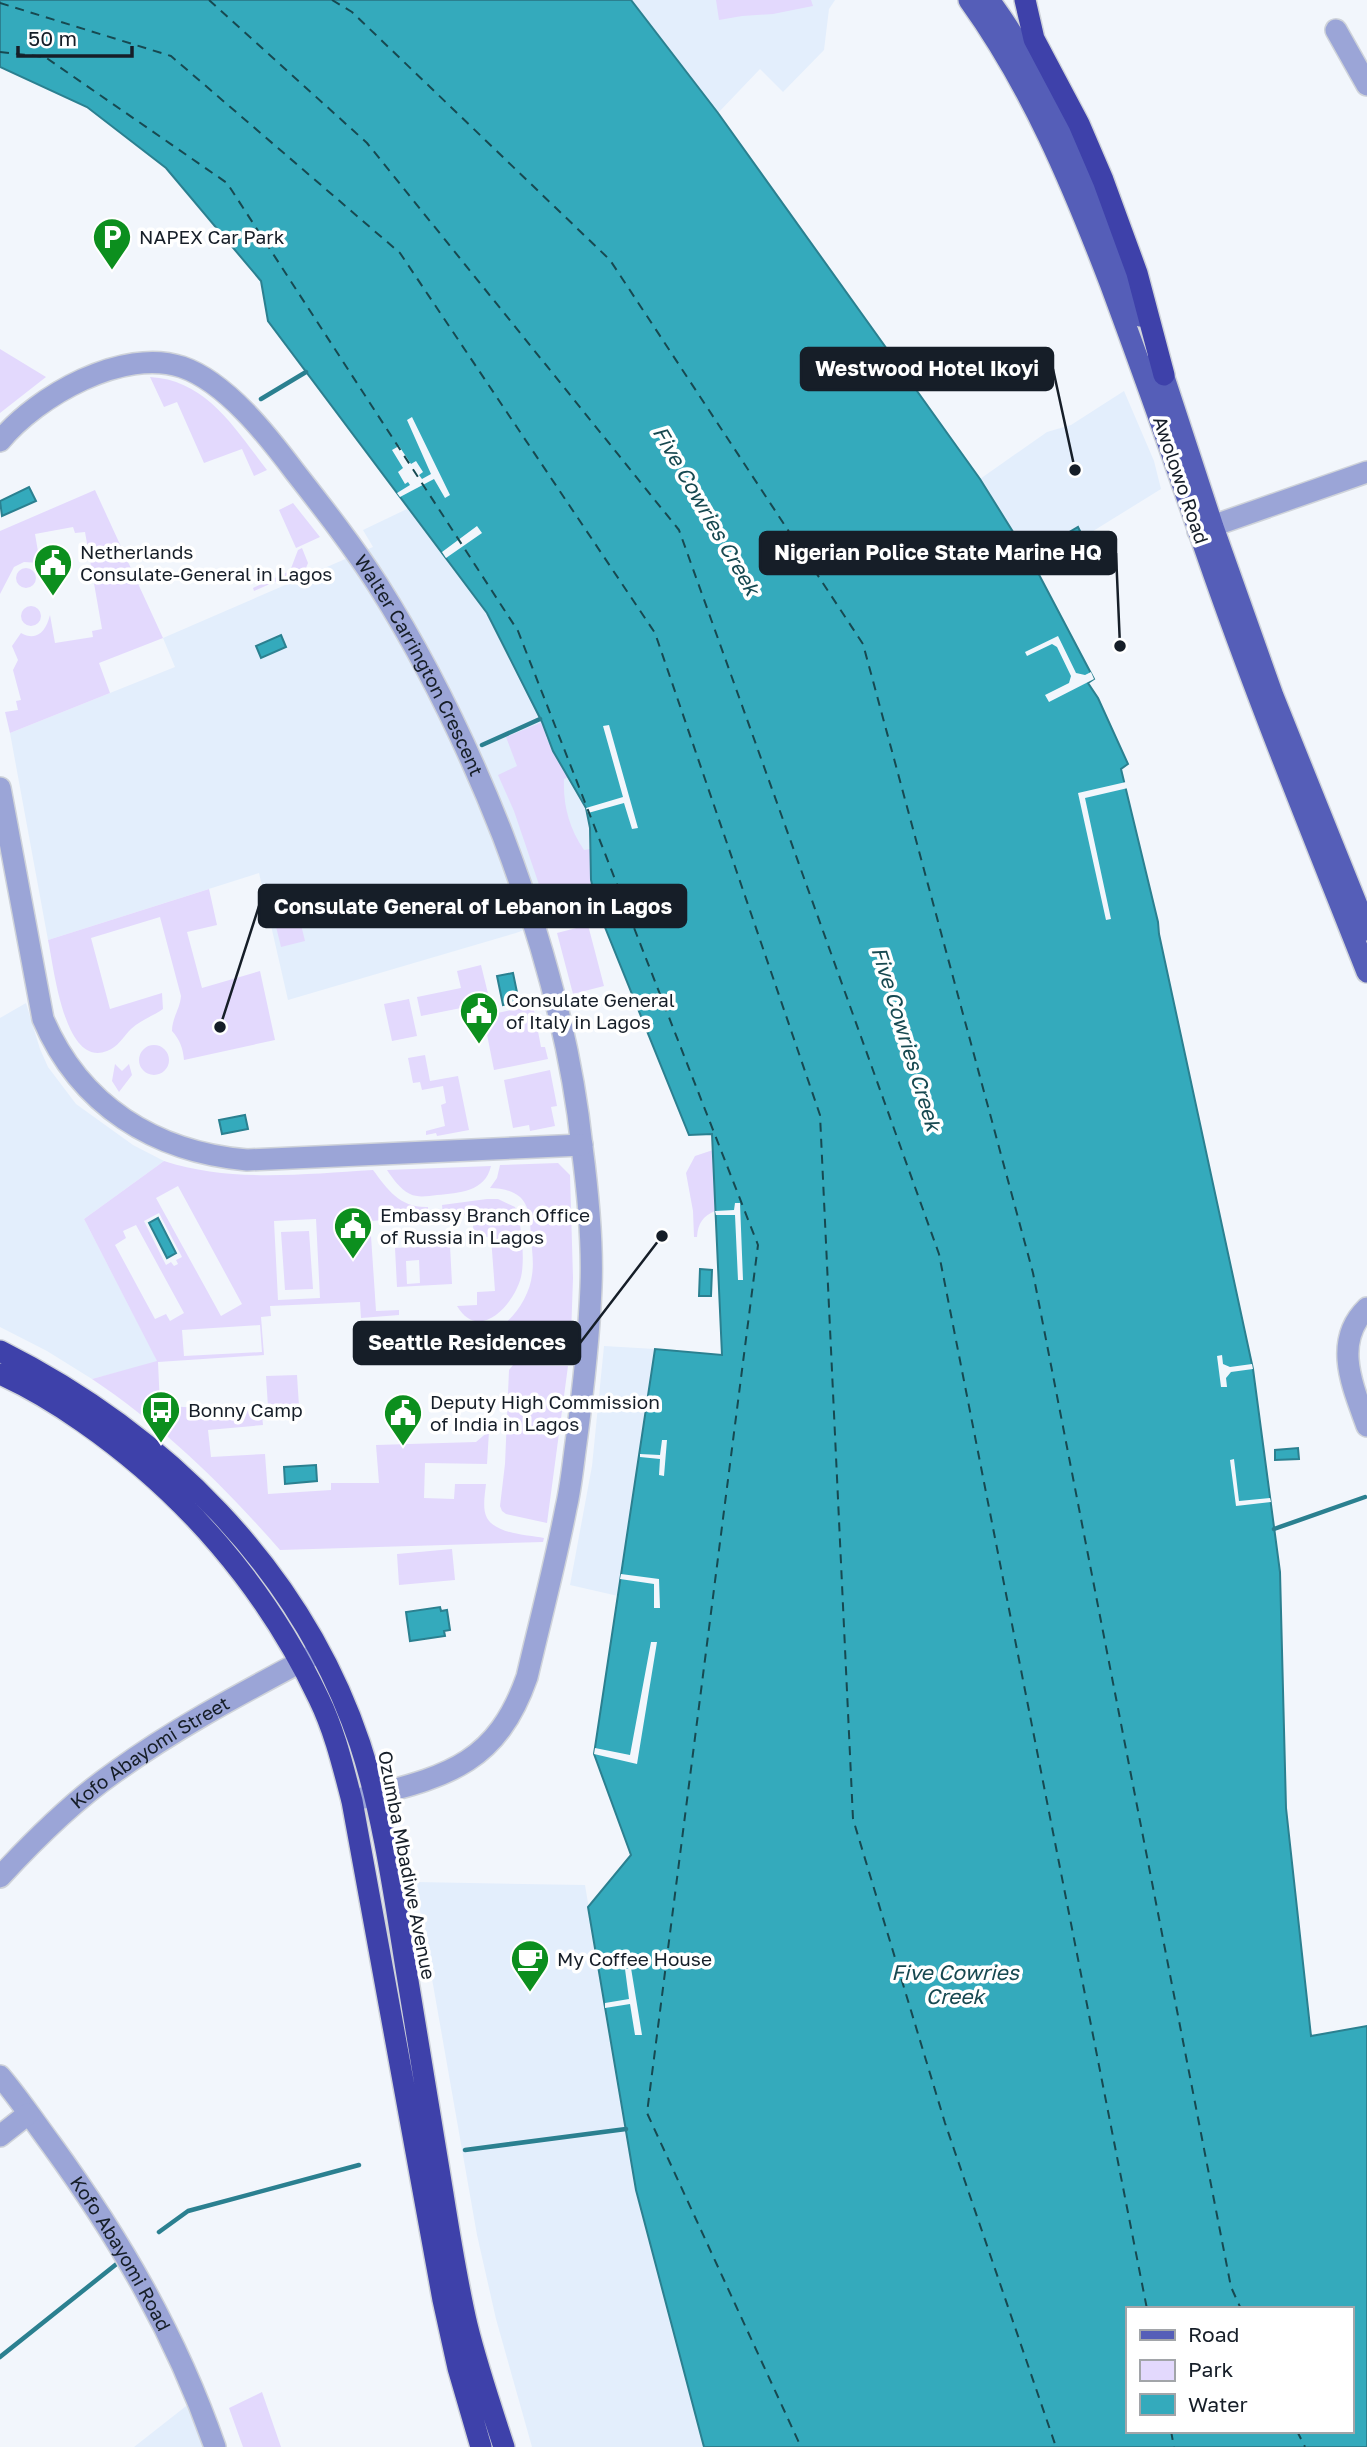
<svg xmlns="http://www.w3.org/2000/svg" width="1367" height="2447" font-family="'Golos Text',sans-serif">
  <rect width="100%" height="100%" fill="#f2f6fc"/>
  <path fill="#e3eefc" d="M 631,0 L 835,0 L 829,9 L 824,50 L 783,92 L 760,69 L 718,113 Z
    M 1124,391 L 1154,461 L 1161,489 L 1035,567 L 980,479 L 1047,432 L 1071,425 Z
    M 409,508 L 487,613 L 542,722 L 559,763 L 581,796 L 588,813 L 591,880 L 598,910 L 551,920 L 516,933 L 288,1000 L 259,873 L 48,940 L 10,733 L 175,667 L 163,638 L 373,547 L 363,530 Z
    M 26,1003 L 40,1049 L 48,1067 L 76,1104 L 133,1145 L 164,1161 L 84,1219 L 158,1362 L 92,1379 L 47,1351 L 0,1327 L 0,1018 Z
    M 604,1346 L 655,1349 L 618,1596 L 570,1585 L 592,1466 Z
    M 415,1882 L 585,1885 L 636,2190 L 704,2447 L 532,2447 L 496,2319 L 477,2235 Z
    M 190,2403 L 205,2447 L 134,2447 Z"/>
  <path fill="#e3d9fd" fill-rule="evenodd" d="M 716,0 L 811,0 L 813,6 L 773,14 L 742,16 L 719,20 Z
    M 0,349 L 46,377 L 0,413 Z
    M 150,377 C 207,380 235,429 267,470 L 254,476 L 242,449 L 204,463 L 177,402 L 164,407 Z
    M 95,490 L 163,638 L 99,663 L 110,693 L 10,733 L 5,712 L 18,710 L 16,701 L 21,700 L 13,670 L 18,660 L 12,646 L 21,633 C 37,642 46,631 50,615 L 55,643 L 93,637 L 92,631 L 102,629 L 85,532 L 75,533 L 73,527 L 35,534 L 40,563 L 24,562 L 14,567 L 0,594 L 0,531 Z
    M 293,503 L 320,537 L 296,548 L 279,510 Z
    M 302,548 L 308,563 L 306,568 L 254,591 L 253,588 L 290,571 L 298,550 Z
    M16 578a10 10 0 1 1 20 0a10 10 0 1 1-20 0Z
    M21 616a10 10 0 1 1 20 0a10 10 0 1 1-20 0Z
    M 542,722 L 547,739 L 569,777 L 564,779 C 563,805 569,828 584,850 L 590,849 L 591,881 L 598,910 L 551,920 L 514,811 L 498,775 L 517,766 L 506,737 Z
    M 292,888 L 305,941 L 281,947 L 268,894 Z
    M 209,889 L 217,925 L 187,932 L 202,988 L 260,971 L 275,1040 L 184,1060 C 183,1048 180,1040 172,1031 C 172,1018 180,1009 181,996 L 160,917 L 91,938 L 110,1009 L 162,993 L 163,1009 C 153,1016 141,1020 131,1029 C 123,1037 118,1047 107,1051 C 64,1068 54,967 48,940 Z
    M 588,925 L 604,986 L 573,994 L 557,933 Z
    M 481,965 L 493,1014 L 533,1005 L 541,1047 L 545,1047 L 548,1059 L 494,1070 L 481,1004 L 421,1016 L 417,997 L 461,988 L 457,971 Z
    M 409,999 L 417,1036 L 392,1041 L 384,1004 Z
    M139 1060a15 15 0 1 1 30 0a15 15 0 1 1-30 0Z
    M 425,1055 L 430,1081 L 458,1076 L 469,1130 L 437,1136 L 436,1133 L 426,1135 L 426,1131 L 445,1126 L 441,1105 L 446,1103 L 443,1086 L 422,1090 L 420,1082 L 413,1083 L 408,1058 Z
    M 115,1064 L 122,1071 L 129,1064 L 132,1075 L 119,1092 L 112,1081 Z
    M 550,1070 L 557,1106 L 551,1107 L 555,1126 L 530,1131 L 529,1125 L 513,1128 L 504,1080 Z
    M 713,1150 L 715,1211 C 703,1216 698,1223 697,1237 L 694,1237 L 693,1211 L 686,1173 L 695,1156 Z
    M 164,1161 C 232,1183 303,1174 373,1170 C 388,1190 400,1208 428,1207 L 428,1217 L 370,1221 L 376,1311 L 399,1310 L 399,1315 L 361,1318 L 360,1302 L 270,1306 L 271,1316 L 261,1317 L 264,1355 L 158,1362 L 160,1406 L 208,1408 L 261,1405 L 263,1425 L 208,1430 L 211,1457 L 265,1454 L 268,1494 L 331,1490 L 331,1483 L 379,1483 L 376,1445 L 476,1442 L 489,1431 L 487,1464 L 425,1463 L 424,1498 L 454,1499 L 455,1484 L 486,1484 C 485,1494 482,1509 487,1518 C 496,1534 528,1535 544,1538 L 543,1542 L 280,1550 C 222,1484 165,1428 92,1379 L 157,1361 L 84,1219 ZM 178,1186 L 242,1304 L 221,1316 L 156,1198 ZM 159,1213 L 182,1257 L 176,1260 L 178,1264 L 174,1266 L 171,1262 L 166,1265 L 144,1221 ZM 316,1219 L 320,1298 L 278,1300 L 274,1221 ZM 136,1225 L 184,1313 L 170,1321 L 166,1314 L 155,1319 L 115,1245 L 126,1238 L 123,1231 ZM 260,1325 L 262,1352 L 184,1356 L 182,1330 Z
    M 558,1163 L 570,1175 L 573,1278 L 571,1336 L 409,1346 L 408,1339 C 428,1337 483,1337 498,1328 C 515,1319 530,1294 532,1275 C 534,1263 532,1250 531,1238 C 530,1223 531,1208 520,1197 C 512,1190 500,1188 490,1188 L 497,1178 L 500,1165 Z
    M 491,1166 C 485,1192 459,1193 437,1195 C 428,1196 418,1198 410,1194 C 400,1189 393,1179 387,1170 Z
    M 487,1199 L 498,1199 L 515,1207 C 522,1222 525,1261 521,1277 C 514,1305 479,1343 457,1306 L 477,1305 L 477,1292 L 495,1291 L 491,1237 L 474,1237 L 472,1215 L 443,1216 L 442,1205 Z
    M 309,1231 L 313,1289 L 285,1290 L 281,1232 Z
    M 450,1245 L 452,1284 L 397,1287 L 395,1248 ZM 419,1260 L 420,1283 L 407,1284 L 406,1261 Z
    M 513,1365 L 568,1366 L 547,1523 L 506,1514 L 502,1511 L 500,1506 L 505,1464 L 509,1370 Z
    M 297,1375 L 299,1406 L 268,1407 L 266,1376 Z
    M 452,1549 L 455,1580 L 399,1585 L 397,1554 Z
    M 262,2392 L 281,2447 L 243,2447 L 229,2408 Z"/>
  <path fill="#34aabc" stroke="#2b8090" stroke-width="2" fill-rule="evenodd" d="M 0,0 L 631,0 L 718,113 L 980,479 L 1035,567 L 1094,679 L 1088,683 L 1098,698 L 1128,764 L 1121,769 L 1158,922 L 1159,934 L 1253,1369 L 1280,1572 L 1286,1808 L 1311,2036 L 1367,2026 L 1367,2447 L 704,2447 L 636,2190 L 588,1907 L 631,1855 L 594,1754 L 655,1349 L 722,1355 L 712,1134 L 689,1135 L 598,910 L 591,880 L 590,828 L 586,808 L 553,751 L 542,722 L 487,613 L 268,321 L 261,281 L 166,168 L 87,107 L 0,67 ZM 1127,2309 L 1351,2309 L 1351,2431 L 1127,2431 Z
    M 29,487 L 36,501 L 2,516 L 0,501 Z
    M 1078,527 L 1083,537 L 1060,550 L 1054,541 Z
    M 281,635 L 286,647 L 261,658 L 256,646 Z
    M 513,973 L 519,1002 L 503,1005 L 497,976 Z
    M 245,1115 L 248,1129 L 222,1134 L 219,1120 Z
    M 158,1218 L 176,1253 L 167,1258 L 149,1223 Z
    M 700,1269 L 712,1270 L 711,1296 L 699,1296 Z
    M 1298,1448 L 1299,1459 L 1275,1460 L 1275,1450 Z
    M 316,1465 L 317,1481 L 285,1484 L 284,1467 Z
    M 440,1607 L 441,1611 L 447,1610 L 450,1630 L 444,1631 L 445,1636 L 410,1641 L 406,1612 Z"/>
  <path fill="#f2f6fc" d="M 412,417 L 450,495 L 445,498 L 434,479 L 400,497 L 397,493 L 410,485 L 408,482 L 405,484 L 398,472 L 403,468 L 392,450 L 399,446 L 411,464 L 416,461 L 423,472 L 419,475 L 422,479 L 431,474 L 407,420 Z
    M 477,526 L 482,533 L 446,558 L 442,552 Z
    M 1058,636 L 1076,673 L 1085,675 L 1091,672 L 1094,679 L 1049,702 L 1045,695 L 1069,683 L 1071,676 L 1057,647 L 1052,644 L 1027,656 L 1025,652 Z
    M 609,725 L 638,828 L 632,829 L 624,803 L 588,813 L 586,808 L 623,797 L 603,726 Z
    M 1126,782 L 1128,788 L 1085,798 L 1111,919 L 1106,920 L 1078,793 Z
    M 735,1203 L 740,1203 L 743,1280 L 738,1280 L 735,1215 L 716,1215 L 715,1211 L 734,1210 Z
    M 1222,1355 L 1223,1364 L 1230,1367 L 1252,1364 L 1253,1369 L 1231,1372 L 1226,1378 L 1227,1387 L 1221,1387 L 1217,1356 Z
    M 662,1440 L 667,1440 L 664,1476 L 659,1475 L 660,1459 L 640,1457 L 640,1454 L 660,1455 Z
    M 1234,1459 L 1239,1501 L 1270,1498 L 1271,1502 L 1236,1506 L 1230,1460 Z
    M 621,1574 L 659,1579 L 660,1608 L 654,1608 L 654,1584 L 620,1579 Z
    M 651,1642 L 657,1642 L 637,1764 L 594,1754 L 595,1748 L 630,1755 Z
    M 631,1968 L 642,2035 L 635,2035 L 630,2004 L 605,2008 L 605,2003 L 629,1999 L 625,1969 Z"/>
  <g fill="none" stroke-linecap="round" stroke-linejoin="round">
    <path stroke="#2b8090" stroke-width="4.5" d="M 261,399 L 306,372
      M 482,745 L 540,719
      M 1274,1529 L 1365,1497
      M 465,2150 L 626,2129
      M 159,2232 L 188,2211 L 359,2165
      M 0,2357 L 119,2262"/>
    <path stroke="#174951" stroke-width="2" stroke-dasharray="9 7" stroke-linecap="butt" d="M 209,0 L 367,143 L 679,530 L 939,1254 L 1147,2309
      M 332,0 L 352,12 L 610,260 L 863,644 L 1033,1273 L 1231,2287 L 1241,2309
      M 0,3 L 171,56 L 400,253 L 655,633 L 820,1115 L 853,1819 L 945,2123 L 1056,2447
      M 0,52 L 45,57 L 227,183 L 518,631 L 758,1245 L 647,2113 L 801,2447
      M 1171,2431 L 1174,2447
      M 1297,2431 L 1305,2447"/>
    <g stroke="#cfd3da" stroke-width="24">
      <g id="minor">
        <path d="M 1336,30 L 1367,85"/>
        <path id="s1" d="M 0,441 C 37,396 123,347 182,367 C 226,382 268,436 295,472 C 324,509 353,546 378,585 C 428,664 469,749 503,836 C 541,936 571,1041 582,1147 C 588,1193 593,1240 591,1287 C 589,1339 583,1391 576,1443 C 573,1464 571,1487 566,1508 C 555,1565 540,1621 527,1677 C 494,1771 439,1777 352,1801"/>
        <path d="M 1198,531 L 1367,472"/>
        <path d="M 0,788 L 43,1019 C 80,1106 155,1152 247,1160 L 582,1145"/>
        <path d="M 1367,1308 C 1332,1342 1353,1387 1367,1426"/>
        <path id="s2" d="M 0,1877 C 35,1839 72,1802 115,1772 C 178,1726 250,1689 319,1652"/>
        <path id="s3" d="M 0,2076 C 18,2097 34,2121 51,2144 C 120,2239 176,2335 215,2447"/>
        <path d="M 0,2136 L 28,2114"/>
      </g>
    </g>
    <g stroke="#cfd3da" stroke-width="24">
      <path id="major" d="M 969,0 C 1031,86 1072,184 1110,283 C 1143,372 1175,462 1206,552 C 1255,694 1312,833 1367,972
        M 989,0 C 1059,95 1098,207 1141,316
        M 1158,359 L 1213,527 L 1273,696 L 1367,930"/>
    </g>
    <g stroke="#cfd3da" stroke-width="24">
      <path id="highway" d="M 1025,0 L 1034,39 L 1079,124 L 1103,180 L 1137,273 L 1164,375
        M 0,1351 C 163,1433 301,1568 360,1744 C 386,1823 397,1917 411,1999 C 422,2064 432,2129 443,2194 C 450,2238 457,2282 467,2325 C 477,2366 491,2407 504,2447
        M 0,1374 C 29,1387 57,1404 83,1422 C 185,1493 266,1587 319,1699 C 335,1732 343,1767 352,1801 L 443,2300 L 458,2368 L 481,2447"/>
    </g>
    <use href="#minor" stroke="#9ba5d7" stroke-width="21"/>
    <use href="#major" stroke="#555eb8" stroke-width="21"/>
    <use href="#highway" stroke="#3e41aa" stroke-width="21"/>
  </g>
  <defs>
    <g id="parking-pin" transform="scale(2.0125)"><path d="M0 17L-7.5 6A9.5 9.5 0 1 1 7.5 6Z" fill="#0c8f1e" stroke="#fff"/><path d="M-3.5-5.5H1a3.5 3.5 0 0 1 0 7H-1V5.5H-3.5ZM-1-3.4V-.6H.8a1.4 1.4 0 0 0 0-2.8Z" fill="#fff"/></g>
    <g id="civic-pin" transform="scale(2.0125)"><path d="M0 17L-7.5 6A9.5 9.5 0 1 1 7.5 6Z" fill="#0c8f1e" stroke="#fff"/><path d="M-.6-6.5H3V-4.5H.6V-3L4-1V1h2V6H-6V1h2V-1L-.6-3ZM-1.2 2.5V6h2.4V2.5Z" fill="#fff"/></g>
    <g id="bus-pin" transform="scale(2.0125)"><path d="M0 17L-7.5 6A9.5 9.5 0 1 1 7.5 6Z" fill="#0c8f1e" stroke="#fff"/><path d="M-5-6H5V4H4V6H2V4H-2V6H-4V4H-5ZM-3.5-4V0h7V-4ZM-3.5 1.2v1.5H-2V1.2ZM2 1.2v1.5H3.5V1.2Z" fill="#fff"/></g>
    <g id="cafe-pin" transform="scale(2.0125)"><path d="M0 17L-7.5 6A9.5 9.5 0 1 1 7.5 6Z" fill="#0c8f1e" stroke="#fff"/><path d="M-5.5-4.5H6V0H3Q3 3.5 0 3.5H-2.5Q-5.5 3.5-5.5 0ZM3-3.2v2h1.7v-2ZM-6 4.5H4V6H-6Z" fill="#fff"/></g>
  </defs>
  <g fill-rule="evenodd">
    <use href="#parking-pin" x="112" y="237"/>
    <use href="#civic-pin" x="53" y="563"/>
    <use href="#civic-pin" x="479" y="1011"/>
    <use href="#civic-pin" x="353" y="1226"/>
    <use href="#bus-pin" x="161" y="1410"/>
    <use href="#civic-pin" x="403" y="1413"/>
    <use href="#cafe-pin" x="530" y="1959"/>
  </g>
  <g text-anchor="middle" stroke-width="7" stroke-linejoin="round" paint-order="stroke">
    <g font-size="19" fill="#161e28" stroke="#fff" text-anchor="start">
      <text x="139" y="244">NAPEX Car Park</text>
      <text x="80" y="559">Netherlands<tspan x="80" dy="22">Consulate-General in Lagos</tspan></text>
      <text x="506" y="1007">Consulate General<tspan x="506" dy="22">of Italy in Lagos</tspan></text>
      <text x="380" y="1222">Embassy Branch Office<tspan x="380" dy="22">of Russia in Lagos</tspan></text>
      <text x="430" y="1409">Deputy High Commission<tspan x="430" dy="22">of India in Lagos</tspan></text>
      <text x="188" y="1417">Bonny Camp</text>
      <text x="557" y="1966">My Coffee House</text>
    </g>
    <g font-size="19" fill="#161e28" stroke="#fff">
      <text transform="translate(1181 480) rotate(71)" y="7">Awolowo Road</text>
      <text dy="7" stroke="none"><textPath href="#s1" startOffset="593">Walter Carrington Crescent</textPath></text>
      <text dy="7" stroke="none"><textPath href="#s2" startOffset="196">Kofo Abayomi Street</textPath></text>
      <text transform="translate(407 1865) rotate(79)" y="7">Ozumba Mbadiwe Avenue</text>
      <text dy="7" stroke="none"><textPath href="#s3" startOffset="215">Kofo Abayomi Road</textPath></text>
    </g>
    <g font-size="21" font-style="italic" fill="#174951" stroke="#fff">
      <text transform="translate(706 511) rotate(60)" y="7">Five Cowries Creek</text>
      <text transform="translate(906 1039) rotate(73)" y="7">Five Cowries Creek</text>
      <text x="955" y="1980">Five Cowries<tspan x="955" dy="24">Creek</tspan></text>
    </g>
  </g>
  <path fill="none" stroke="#161e28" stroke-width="2.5" d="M1075 470L1053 369M1120 646L1116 553M220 1027L259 906M662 1236L580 1343"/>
  <g fill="#161e28" stroke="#fff" stroke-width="2.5">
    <circle cx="1075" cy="470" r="7"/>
    <circle cx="1120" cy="646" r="7"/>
    <circle cx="220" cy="1027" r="7"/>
    <circle cx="662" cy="1236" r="7"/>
  </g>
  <g fill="#161e28" stroke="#161e28" stroke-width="2.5">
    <rect x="801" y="348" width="252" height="42" rx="7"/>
    <rect x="760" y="532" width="356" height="42" rx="7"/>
    <rect x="259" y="885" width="427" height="42" rx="7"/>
    <rect x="354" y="1322" width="226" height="42" rx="7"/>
  </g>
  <g font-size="21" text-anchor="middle" font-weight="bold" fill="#fff">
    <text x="927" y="376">Westwood Hotel Ikoyi</text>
    <text x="938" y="560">Nigerian Police State Marine HQ</text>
    <text x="473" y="914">Consulate General of Lebanon in Lagos</text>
    <text x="467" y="1350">Seattle Residences</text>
  </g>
  <rect x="1126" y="2307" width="228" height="126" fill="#ffffff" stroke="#a2a5a9" stroke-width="2"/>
  <rect x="1140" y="2330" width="35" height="10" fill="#555eb8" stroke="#a2a5a9" stroke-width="2"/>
  <text x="1188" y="2342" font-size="21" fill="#161e28">Road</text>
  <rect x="1140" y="2360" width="35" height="21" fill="#e3d9fd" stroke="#a2a5a9" stroke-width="2"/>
  <text x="1188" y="2377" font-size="21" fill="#161e28">Park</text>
  <rect x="1140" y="2394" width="35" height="21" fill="#34aabc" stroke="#a2a5a9" stroke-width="2"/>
  <text x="1188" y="2412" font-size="21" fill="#161e28">Water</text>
  <path d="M18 46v10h114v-10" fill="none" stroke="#161e28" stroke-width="3.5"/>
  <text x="28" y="46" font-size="21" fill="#161e28" stroke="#ffffff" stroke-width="5" paint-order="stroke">50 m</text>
</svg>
